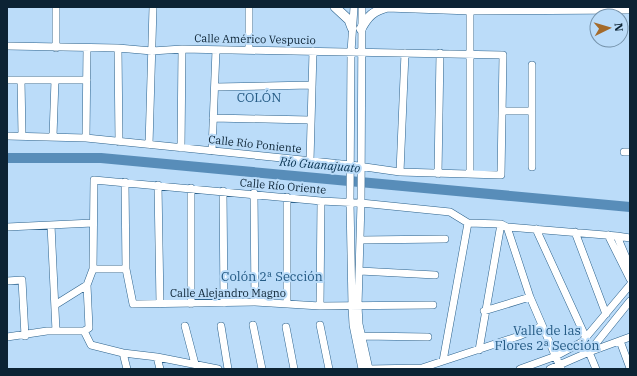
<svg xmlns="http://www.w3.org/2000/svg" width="637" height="376" font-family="'IBM Plex Serif',serif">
  <rect width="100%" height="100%" fill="#bbdcf9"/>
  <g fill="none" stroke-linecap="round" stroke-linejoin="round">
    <path stroke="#588db9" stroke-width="10" d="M 7,158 L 101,158 L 630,207"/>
    <g stroke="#2c628c" stroke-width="8">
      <path id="minor" d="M 354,7 L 351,52 L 350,202 L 352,306 L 353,325 L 362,369
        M 362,7 L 361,203 L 358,306 L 359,324 L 369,369
        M 7,46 L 118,48 L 152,51 L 182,49 L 503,55 L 501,175 L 400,172 L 351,165 L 86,138 L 7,136
        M 56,48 L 56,7
        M 118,48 L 119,142
        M 249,50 L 249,7
        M 532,65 L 532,167
        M 7,80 L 87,80
        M 21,80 L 22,135
        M 215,87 L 311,85
        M 503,111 L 532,111
        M 213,118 L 310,120
        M 53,136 L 55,80
        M 86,138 L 87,48
        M 149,145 L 153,7
        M 181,148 L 182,49
        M 212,151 L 216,50
        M 624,152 L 630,152
        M 310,161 L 313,51
        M 400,172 L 405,53
        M 438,174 L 440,53
        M 470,174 L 470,7
        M 125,182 L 126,269 L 133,304 L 255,302 L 320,306 L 433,305
        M 158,185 L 160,304
        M 223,191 L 224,303
        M 254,193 L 255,302
        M 287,197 L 287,303
        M 51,225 L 56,331
        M 7,227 L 93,223
        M 507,227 L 530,297 L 561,369
        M 536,229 L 586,338
        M 575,232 L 606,314
        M 608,235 L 630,279
        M 630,238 L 617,236 L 630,267
        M 361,240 L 445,239
        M 93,269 L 126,269
        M 360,271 L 435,275
        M 7,281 L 22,280 L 25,336
        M 191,304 L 191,188
        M 55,305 L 87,285
        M 320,306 L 321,201
        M 484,311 L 530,297
        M 253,325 L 262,369
        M 320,325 L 329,369
        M 185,326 L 195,364
        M 221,326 L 228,369
        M 286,327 L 294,369
        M 84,331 L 91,345 L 123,353 L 157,357 L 218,369
        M 362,336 L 428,337
        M 7,337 L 47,331 L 84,331 L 89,328 L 87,285 L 93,269 L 94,180 L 321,201 L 361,203 L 450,212 L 468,223 L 501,224 L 507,227 L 617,236
        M 620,341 L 630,368
        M 479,350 L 501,224
        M 123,353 L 127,369
        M 157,357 L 160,369
        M 443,361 L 468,223
        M 369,369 L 422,368 L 519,336 L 542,326
        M 520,369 L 556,356 L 582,342 L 630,285
        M 550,369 L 589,352 L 630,301
        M 596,369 L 589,352 L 630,337"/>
    </g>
    <g stroke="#2c628c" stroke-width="10">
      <path id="major" d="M 335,7 L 349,20 L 352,28
        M 387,7 L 471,10 L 630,9
        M 361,29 C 368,16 373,11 388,7"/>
    </g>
    <use href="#minor" stroke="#fff" stroke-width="7"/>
    <use href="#major" stroke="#fff" stroke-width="9"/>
  </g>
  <g text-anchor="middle" stroke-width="4" stroke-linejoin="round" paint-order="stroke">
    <g font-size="11" fill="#0c2334" stroke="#bbdcf9">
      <text transform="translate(255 39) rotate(1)" y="4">Calle Américo Vespucio</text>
      <text transform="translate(255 144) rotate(6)" y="4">Calle Río Poniente</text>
      <text transform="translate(283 186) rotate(5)" y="4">Calle Río Oriente</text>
      <text x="228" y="297">Calle Alejandro Magno</text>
    </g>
    <g font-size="12" font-style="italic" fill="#06314f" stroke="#bbdcf9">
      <text transform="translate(320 165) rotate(5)" y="4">Río Guanajuato</text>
    </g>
    <g font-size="13" fill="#255b85" stroke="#bbdcf9">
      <text x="259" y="102">COLÓN</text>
      <text x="272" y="281">Colón 2ª Sección</text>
      <text x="547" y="335">Valle de las<tspan x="547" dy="15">Flores 2ª Sección</tspan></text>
    </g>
  </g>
  <rect width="637" height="376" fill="none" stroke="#0c2334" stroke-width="16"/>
  <g transform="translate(609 28) rotate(85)"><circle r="19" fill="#bbdcf9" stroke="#7592aa"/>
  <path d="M0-3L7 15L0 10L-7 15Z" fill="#a46a2a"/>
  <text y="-6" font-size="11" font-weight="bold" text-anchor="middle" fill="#0c2334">N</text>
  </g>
</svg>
